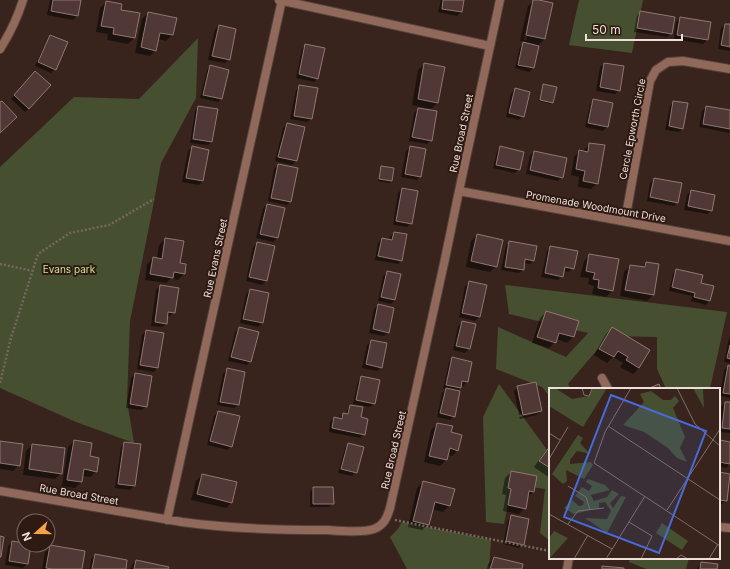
<svg xmlns="http://www.w3.org/2000/svg" width="730" height="569" font-family="Inter,sans-serif">
  <rect width="100%" height="100%" fill="#38241c"/>
  <path fill="#464f30" d="M 579,0 L 643,0 L 632,53 L 569,45 Z
    M 198,38 L 196,98 L 161,163 L 151,217 L 130,321 L 127,401 L 134,443 L 76,422 L 0,388 L 0,167 L 74,97 L 139,99 Z
    M 505,285 L 727,312 L 710,389 L 666,389 L 657,369 L 657,337 L 609,336 L 568,384 L 571,389 L 550,389 L 550,397 L 542,387 L 496,369 L 498,327 L 566,357 L 588,333 L 509,314 Z
    M 499,384 L 550,454 L 550,541 L 540,533 L 545,489 L 512,484 L 504,524 L 486,522 L 483,417 Z
    M 402,522 L 491,540 L 489,569 L 407,569 L 390,537 L 398,529 Z
    M 630,558 L 689,558 L 686,569 L 646,569 L 629,562 Z"/>
  <path fill="#0007" fill-rule="evenodd" d="M 50,0 L 80,0 L 77,16 L 73,20 L 47,15 Z
    M 441,0 L 463,0 L 461,12 L 457,16 L 438,12 Z
    M 534,0 L 552,4 L 545,39 L 538,45 L 533,68 L 529,72 L 515,68 L 520,47 L 525,42 L 520,41 L 528,6 ZM 531,6 L 533,6 L 526,40 L 524,40 Z
    M 106,2 L 120,10 L 134,38 L 128,44 L 107,40 L 108,34 L 96,32 L 100,8 Z
    M 640,12 L 671,33 L 667,37 L 634,32 L 637,16 Z
    M 148,13 L 172,35 L 166,41 L 158,39 L 156,50 L 150,56 L 135,53 L 142,19 Z
    M 680,18 L 707,40 L 703,44 L 674,39 L 676,22 Z
    M 725,25 L 730,25 L 730,51 L 718,49 L 721,28 Z
    M 219,26 L 229,59 L 225,63 L 208,60 L 215,29 Z
    M 50,36 L 55,69 L 51,73 L 35,66 L 47,40 Z
    M 306,45 L 318,78 L 314,82 L 296,78 L 302,49 Z
    M 424,64 L 437,103 L 431,109 L 412,105 L 418,70 Z
    M 604,64 L 619,90 L 615,94 L 596,91 L 600,67 Z
    M 210,66 L 221,99 L 218,102 L 200,98 L 207,70 Z
    M 31,76 L 29,108 L 25,112 L 11,99 Z
    M 543,85 L 552,102 L 551,104 L 539,101 L 542,86 Z
    M 300,86 L 311,119 L 307,122 L 290,119 L 296,90 Z
    M 515,89 L 523,116 L 519,120 L 506,117 L 511,93 Z
    M 594,100 L 612,104 L 607,127 L 603,131 L 585,127 L 590,104 Z
    M 673,102 L 683,128 L 679,132 L 665,130 L 670,106 Z
    M 199,107 L 212,142 L 208,145 L 190,143 L 195,111 Z
    M 706,107 L 730,111 L 729,133 L 699,127 L 702,111 Z
    M 418,109 L 431,140 L 427,144 L 409,141 L 414,113 Z
    M 287,124 L 304,128 L 296,161 L 292,165 L 275,161 L 283,128 Z
    M 590,144 L 597,183 L 591,189 L 578,187 L 579,177 L 571,175 L 574,157 L 580,151 L 583,152 L 584,150 Z
    M 192,147 L 208,150 L 203,181 L 199,185 L 182,182 L 188,151 Z
    M 410,147 L 420,176 L 417,180 L 401,177 L 406,151 Z
    M 501,147 L 519,169 L 515,173 L 493,168 L 497,151 Z
    M 534,152 L 562,177 L 558,181 L 526,174 L 530,155 Z
    M 278,165 L 290,201 L 287,205 L 268,201 L 274,169 Z
    M 382,167 L 393,169 L 391,181 L 389,183 L 378,181 L 380,169 Z
    M 654,179 L 677,202 L 674,206 L 647,201 L 650,183 Z
    M 402,189 L 411,223 L 407,227 L 393,225 L 398,193 Z
    M 691,191 L 711,210 L 708,214 L 684,210 L 687,195 Z
    M 267,205 L 277,238 L 273,242 L 256,238 L 263,208 Z
    M 394,233 L 401,260 L 398,264 L 375,260 L 378,243 L 382,239 L 389,241 L 390,237 Z
    M 477,235 L 496,266 L 490,272 L 466,267 L 471,241 Z
    M 165,239 L 184,274 L 178,280 L 171,278 L 166,283 L 145,280 L 147,264 L 153,258 L 157,259 L 159,245 Z
    M 510,242 L 533,261 L 530,264 L 524,263 L 523,270 L 519,273 L 501,270 L 506,246 Z
    M 257,243 L 266,281 L 262,285 L 246,281 L 253,247 Z
    M 551,247 L 573,268 L 569,272 L 563,271 L 562,276 L 558,280 L 541,277 L 547,251 Z
    M 590,255 L 612,291 L 606,297 L 592,294 L 594,286 L 588,284 L 589,278 L 580,277 L 584,261 Z
    M 646,263 L 653,295 L 647,301 L 620,296 L 624,272 L 630,266 L 641,268 Z
    M 677,270 L 700,284 L 709,301 L 706,305 L 691,301 L 692,296 L 669,291 L 673,274 Z
    M 387,272 L 400,275 L 395,300 L 391,304 L 378,301 L 383,276 Z
    M 469,283 L 486,286 L 479,317 L 475,321 L 459,317 L 465,286 Z
    M 160,286 L 174,312 L 170,316 L 167,316 L 166,324 L 162,327 L 151,326 L 156,290 Z
    M 250,290 L 268,294 L 262,323 L 258,327 L 240,323 L 246,294 Z
    M 378,305 L 388,333 L 384,336 L 369,333 L 374,309 Z
    M 546,312 L 573,337 L 567,343 L 556,339 L 555,342 L 549,348 L 532,343 L 540,318 Z
    M 462,322 L 469,349 L 465,353 L 453,350 L 458,326 Z
    M 239,328 L 250,361 L 247,365 L 228,361 L 235,332 Z
    M 612,328 L 639,368 L 633,374 L 620,367 L 623,363 L 613,357 L 607,363 L 594,355 L 606,334 Z
    M 146,331 L 157,368 L 154,372 L 137,369 L 142,335 Z
    M 730,337 L 730,363 L 724,362 L 729,338 Z
    M 371,341 L 381,367 L 377,371 L 362,368 L 367,345 Z
    M 453,358 L 467,382 L 463,386 L 460,385 L 460,388 L 456,391 L 454,416 L 450,420 L 437,417 L 442,393 L 446,389 L 443,389 L 449,362 Z
    M 728,366 L 730,367 L 730,398 L 720,396 L 724,370 Z
    M 227,370 L 238,405 L 234,408 L 217,405 L 223,373 Z
    M 135,374 L 146,406 L 142,410 L 126,408 L 131,378 Z
    M 362,377 L 374,404 L 370,407 L 353,404 L 358,381 Z
    M 518,387 L 541,411 L 537,415 L 520,419 L 519,417 L 538,413 L 538,411 L 519,415 L 514,391 Z
    M 725,403 L 730,404 L 730,433 L 719,432 L 721,407 Z
    M 350,406 L 359,418 L 364,434 L 360,438 L 329,432 L 330,422 L 334,418 L 339,419 L 343,414 L 346,415 L 347,410 Z
    M 218,412 L 231,446 L 228,450 L 207,445 L 214,416 Z
    M 437,424 L 450,433 L 458,450 L 452,456 L 447,455 L 446,460 L 440,466 L 424,462 L 431,430 Z
    M 74,441 L 89,457 L 96,471 L 91,477 L 82,476 L 81,482 L 75,488 L 62,486 L 68,447 Z
    M 721,441 L 730,443 L 730,464 L 726,468 L 719,466 L 719,443 Z
    M 0,442 L 19,465 L 13,471 L 0,469 Z
    M 125,443 L 140,445 L 134,486 L 130,490 L 115,488 L 121,447 Z
    M 348,444 L 356,472 L 352,476 L 338,473 L 345,448 Z
    M 32,445 L 61,473 L 55,479 L 23,475 L 26,451 Z
    M 550,445 L 550,478 L 534,467 Z
    M 511,472 L 533,492 L 527,498 L 525,508 L 519,514 L 503,511 L 506,495 L 502,494 L 505,478 Z
    M 719,473 L 726,500 L 722,504 L 719,504 Z
    M 202,475 L 232,502 L 226,508 L 191,500 L 196,481 Z
    M 423,482 L 449,506 L 443,512 L 432,509 L 428,524 L 422,530 L 408,527 L 417,488 Z
    M 313,488 L 333,503 L 329,507 L 310,507 L 310,492 Z
    M 512,516 L 523,544 L 519,548 L 503,544 L 508,520 Z
    M 12,542 L 24,544 L 27,564 L 23,568 L 5,565 L 8,546 Z
    M 51,546 L 81,569 L 42,569 L 45,552 Z
    M 95,555 L 125,569 L 90,569 L 91,559 Z
    M 494,558 L 521,569 L 487,569 L 488,564 Z
    M 136,561 L 167,569 L 131,569 L 132,565 Z
    M 702,563 L 716,569 L 697,569 L 698,567 Z"/>
  <path fill="#4f3835" stroke="#927774" d="M 53,0 L 81,0 L 78,16 L 51,11 Z
    M 443,0 L 464,0 L 462,12 L 442,9 Z
    M 533,0 L 539,0 L 553,3 L 545,39 L 526,35 Z
    M 106,1 L 122,4 L 121,10 L 140,13 L 135,38 L 113,34 L 114,28 L 101,26 Z
    M 640,11 L 675,17 L 672,34 L 637,28 Z
    M 148,12 L 177,18 L 173,35 L 160,33 L 156,51 L 141,47 Z
    M 680,17 L 711,22 L 708,40 L 677,35 Z
    M 725,24 L 730,24 L 730,47 L 721,45 Z
    M 219,25 L 236,29 L 230,60 L 212,56 Z
    M 50,35 L 68,42 L 56,70 L 38,62 Z
    M 523,42 L 539,46 L 534,68 L 518,65 Z
    M 305,44 L 325,48 L 318,79 L 299,74 Z
    M 424,63 L 445,67 L 438,103 L 418,99 Z
    M 604,63 L 624,66 L 620,91 L 600,87 Z
    M 210,65 L 229,70 L 222,99 L 203,95 Z
    M 35,71 L 51,85 L 29,109 L 14,95 Z
    M 543,84 L 557,87 L 553,103 L 540,100 Z
    M 299,85 L 318,88 L 312,119 L 294,116 Z
    M 515,88 L 530,92 L 524,117 L 509,113 Z
    M 593,99 L 613,103 L 608,127 L 588,123 Z
    M 2,101 L 17,117 L 0,133 L 0,102 Z
    M 673,101 L 688,103 L 683,129 L 669,126 Z
    M 198,106 L 218,109 L 212,142 L 193,139 Z
    M 706,106 L 730,110 L 730,129 L 703,124 Z
    M 418,108 L 437,111 L 432,141 L 412,137 Z
    M 287,123 L 305,127 L 297,161 L 278,157 Z
    M 589,143 L 605,145 L 598,184 L 583,181 L 585,171 L 576,169 L 579,150 L 588,152 Z
    M 192,146 L 209,150 L 203,181 L 186,178 Z
    M 410,146 L 426,149 L 421,177 L 405,174 Z
    M 500,146 L 524,152 L 520,170 L 496,165 Z
    M 534,151 L 567,158 L 563,178 L 530,170 Z
    M 278,164 L 298,168 L 291,202 L 271,198 Z
    M 381,166 L 394,168 L 392,181 L 379,179 Z
    M 654,178 L 682,183 L 678,203 L 650,197 Z
    M 402,188 L 418,191 L 412,224 L 396,221 Z
    M 691,190 L 715,195 L 712,211 L 688,206 Z
    M 267,204 L 285,208 L 278,238 L 260,234 Z
    M 394,232 L 407,234 L 402,261 L 378,256 L 382,238 L 392,240 Z
    M 477,234 L 503,240 L 497,267 L 471,261 Z
    M 165,238 L 184,241 L 180,263 L 186,264 L 185,274 L 174,272 L 173,278 L 150,274 L 153,257 L 162,259 Z
    M 509,241 L 537,246 L 534,261 L 525,259 L 524,270 L 505,267 Z
    M 257,242 L 275,246 L 267,281 L 249,277 Z
    M 550,246 L 578,251 L 574,269 L 565,267 L 563,277 L 545,273 Z
    M 589,254 L 619,259 L 613,291 L 598,288 L 599,280 L 593,279 L 595,273 L 586,271 Z
    M 646,262 L 659,264 L 654,295 L 625,290 L 630,265 L 645,267 Z
    M 676,269 L 703,275 L 701,283 L 714,286 L 710,301 L 694,297 L 695,293 L 672,287 Z
    M 387,271 L 401,274 L 395,300 L 381,297 Z
    M 469,281 L 487,285 L 480,317 L 462,313 Z
    M 160,285 L 179,288 L 175,313 L 168,312 L 167,324 L 155,322 Z
    M 250,289 L 269,293 L 263,323 L 243,319 Z
    M 378,304 L 394,308 L 389,333 L 373,329 Z
    M 546,311 L 579,321 L 574,337 L 559,333 L 556,343 L 537,337 Z
    M 462,321 L 476,324 L 470,349 L 456,346 Z
    M 239,327 L 259,332 L 251,362 L 231,357 Z
    M 612,327 L 650,350 L 639,368 L 626,360 L 628,357 L 618,351 L 614,357 L 599,349 Z
    M 146,330 L 164,333 L 158,368 L 140,365 Z
    M 371,340 L 387,343 L 382,368 L 366,364 Z
    M 730,345 L 730,359 L 727,358 Z
    M 452,357 L 472,362 L 468,382 L 462,381 L 461,388 L 446,385 Z
    M 728,365 L 730,366 L 730,394 L 723,393 Z
    M 227,368 L 245,372 L 239,405 L 220,402 Z
    M 135,373 L 152,376 L 147,407 L 130,404 Z
    M 361,376 L 380,380 L 375,404 L 356,400 Z
    M 536,382 L 542,411 L 523,415 L 517,386 Z
    M 659,384 L 661,389 L 647,389 Z
    M 446,388 L 460,391 L 455,417 L 440,413 Z
    M 725,402 L 730,402 L 730,429 L 722,428 Z
    M 350,405 L 363,407 L 361,417 L 368,419 L 365,435 L 332,428 L 334,417 L 342,419 L 343,413 L 348,414 Z
    M 218,411 L 240,416 L 232,447 L 210,441 Z
    M 437,423 L 453,426 L 451,432 L 462,435 L 458,451 L 450,448 L 447,460 L 429,456 Z
    M 74,440 L 92,443 L 90,456 L 99,458 L 97,472 L 84,469 L 82,482 L 67,480 Z
    M 720,440 L 730,442 L 730,464 L 719,462 L 719,446 Z
    M 0,441 L 23,444 L 20,466 L 0,463 Z
    M 124,442 L 141,444 L 135,486 L 118,484 Z
    M 348,443 L 364,447 L 357,473 L 341,469 Z
    M 32,444 L 65,448 L 62,474 L 29,469 Z
    M 550,446 L 550,468 L 539,461 Z
    M 511,471 L 537,476 L 534,492 L 529,491 L 526,509 L 508,505 L 511,489 L 508,488 Z
    M 719,472 L 730,474 L 727,501 L 719,500 Z
    M 202,474 L 237,482 L 232,503 L 197,494 Z
    M 423,481 L 455,489 L 450,506 L 435,502 L 429,525 L 413,521 Z
    M 313,487 L 333,487 L 334,504 L 313,504 Z
    M 511,515 L 529,519 L 524,545 L 506,541 Z
    M 0,536 L 4,537 L 1,557 L 0,557 Z
    M 12,541 L 24,543 L 24,545 L 31,545 L 28,564 L 9,561 Z
    M 50,545 L 85,551 L 82,569 L 52,569 L 46,568 Z
    M 95,554 L 127,560 L 126,569 L 92,569 Z
    M 494,557 L 523,564 L 522,569 L 490,569 Z
    M 136,560 L 169,567 L 168,569 L 134,569 Z
    M 701,562 L 718,564 L 717,569 L 700,569 Z
    M 602,566 L 624,568 L 624,569 L 602,569 Z"/>
  <g fill="none" stroke-linecap="round" stroke-linejoin="round">
    <g stroke="#55423a" stroke-width="10">
      <path id="street" d="M 279,0 L 490,46
        M 0,49 C 9,35 18,16 23,0
        M 459,191 L 730,241
        M 625,221 L 650,81 L 656,70 L 668,62 L 683,61 L 730,69
        M 602,378 L 608,389
        M 0,491 L 182,522 C 231,529 279,530 328,530 C 341,531 363,533 374,529 C 384,525 387,518 390,508 L 445,259 L 459,191 L 500,0
        M 167,520 L 282,0
        M 719,527 L 730,528
        M 567,569 L 569,558"/>
    </g>
    <path stroke="#78665f" stroke-width="2.5" stroke-dasharray="2 2" stroke-linecap="butt" d="M 0,264 L 33,271
      M 0,383 L 11,338 L 38,254 L 70,233 L 109,225 L 154,199
      M 395,520 L 550,551"/>
    <use href="#street" stroke="#91695a" stroke-width="8"/>
  </g>
  <g text-anchor="middle" stroke-width="4" stroke-linejoin="round" paint-order="stroke">
    <g font-size="10" fill="#eddfda" stroke="#2e1a12">
      <text transform="translate(632 129) rotate(-79)" y="4">Cercle Epworth Circle</text>
      <text transform="translate(461 133) rotate(-78)" y="4">Rue Broad Street</text>
      <text transform="translate(596 206) rotate(10)" y="4">Promenade Woodmount Drive</text>
      <text transform="translate(215 258) rotate(-78)" y="4">Rue Evans Street</text>
      <text transform="translate(393 450) rotate(-77)" y="4">Rue Broad Street</text>
      <text transform="translate(79 494) rotate(10)" y="4">Rue Broad Street</text>
    </g>
    <g font-size="10" fill="#cbe098" stroke="#2e1a12">
      <text x="69" y="273">Evans park</text>
    </g>
  </g>
  <g transform="translate(549 388)">
    <rect width="171" height="171" fill="#38241c"/>
    <path d="M 0,0 L 6,0 L 23,11 L 40,8 L 44,0 L 58,0 L 34,39 L 0,18 ZM 144,0 L 154,0 L 155,20 ZM 102,3 L 114,12 L 122,12 L 126,8 L 130,13 L 124,20 L 136,49 L 131,60 L 138,74 L 128,70 L 119,60 L 95,44 L 74,37 L 95,14 L 91,6 ZM 29,47 L 34,50 L 31,55 L 41,66 L 28,63 L 21,72 L 21,76 L 42,74 L 44,77 L 35,91 L 17,82 L 18,93 L 14,96 L 3,86 ZM 39,91 L 56,97 L 61,102 L 42,107 L 45,113 L 58,109 L 63,102 L 70,106 L 61,115 L 64,120 L 72,108 L 77,109 L 58,145 L 36,130 L 58,131 L 62,123 L 56,114 L 50,115 L 50,120 L 25,126 L 15,120 L 23,112 L 30,118 L 34,117 L 35,114 L 26,108 L 33,99 L 40,103 L 43,98 L 37,94 ZM 113,135 L 139,153 L 133,162 L 107,145 ZM 5,143 L 19,150 L 0,171 L 0,150 Z" fill="#464f30"/>
    <path fill="none" stroke="#806f68" stroke-width="1" d="M 33,0 L 35,7 L 40,8 L 43,1M 82,0 L 56,44 L 45,75 L 171,158M 128,0 L 146,36 L 171,58M 59,38 L 171,112M 0,45 L 11,52M 0,71 L 19,39M 19,98 L 37,109 L 41,122M 118,122 L 171,41M 0,126 L 63,161M 80,134 L 103,148 L 92,171M 19,136 L 29,123 L 55,120M 25,171 L 39,147M 57,171 L 96,108M 127,171 L 132,167 L 139,171M 160,171 L 169,156"/>
    <path fill="#476bd8" fill-opacity="0.15" stroke="#476bd8" stroke-width="2" d="M 62,7 L 157,43 L 110,165 L 15,129 Z"/>
    <rect width="171" height="171" fill="none" stroke="#eddfda" stroke-width="2"/>
  </g>
  <g transform="translate(36 533) rotate(249)"><circle r="19" fill="#2e1a12" stroke="#7a6962"/>
  <path d="M0-3L7 15L0 10L-7 15Z" fill="#f7a149"/>
  <text y="-6" font-size="11" font-weight="bold" text-anchor="middle" fill="#eddfda">N</text>
  </g>
  <path d="M586 34v6h96v-6" fill="none" stroke="#eddfda" stroke-width="2"/>
  <text x="592" y="34" font-size="12" fill="#eddfda" stroke="#2e1a12" stroke-width="3" paint-order="stroke">50 m</text>
</svg>
